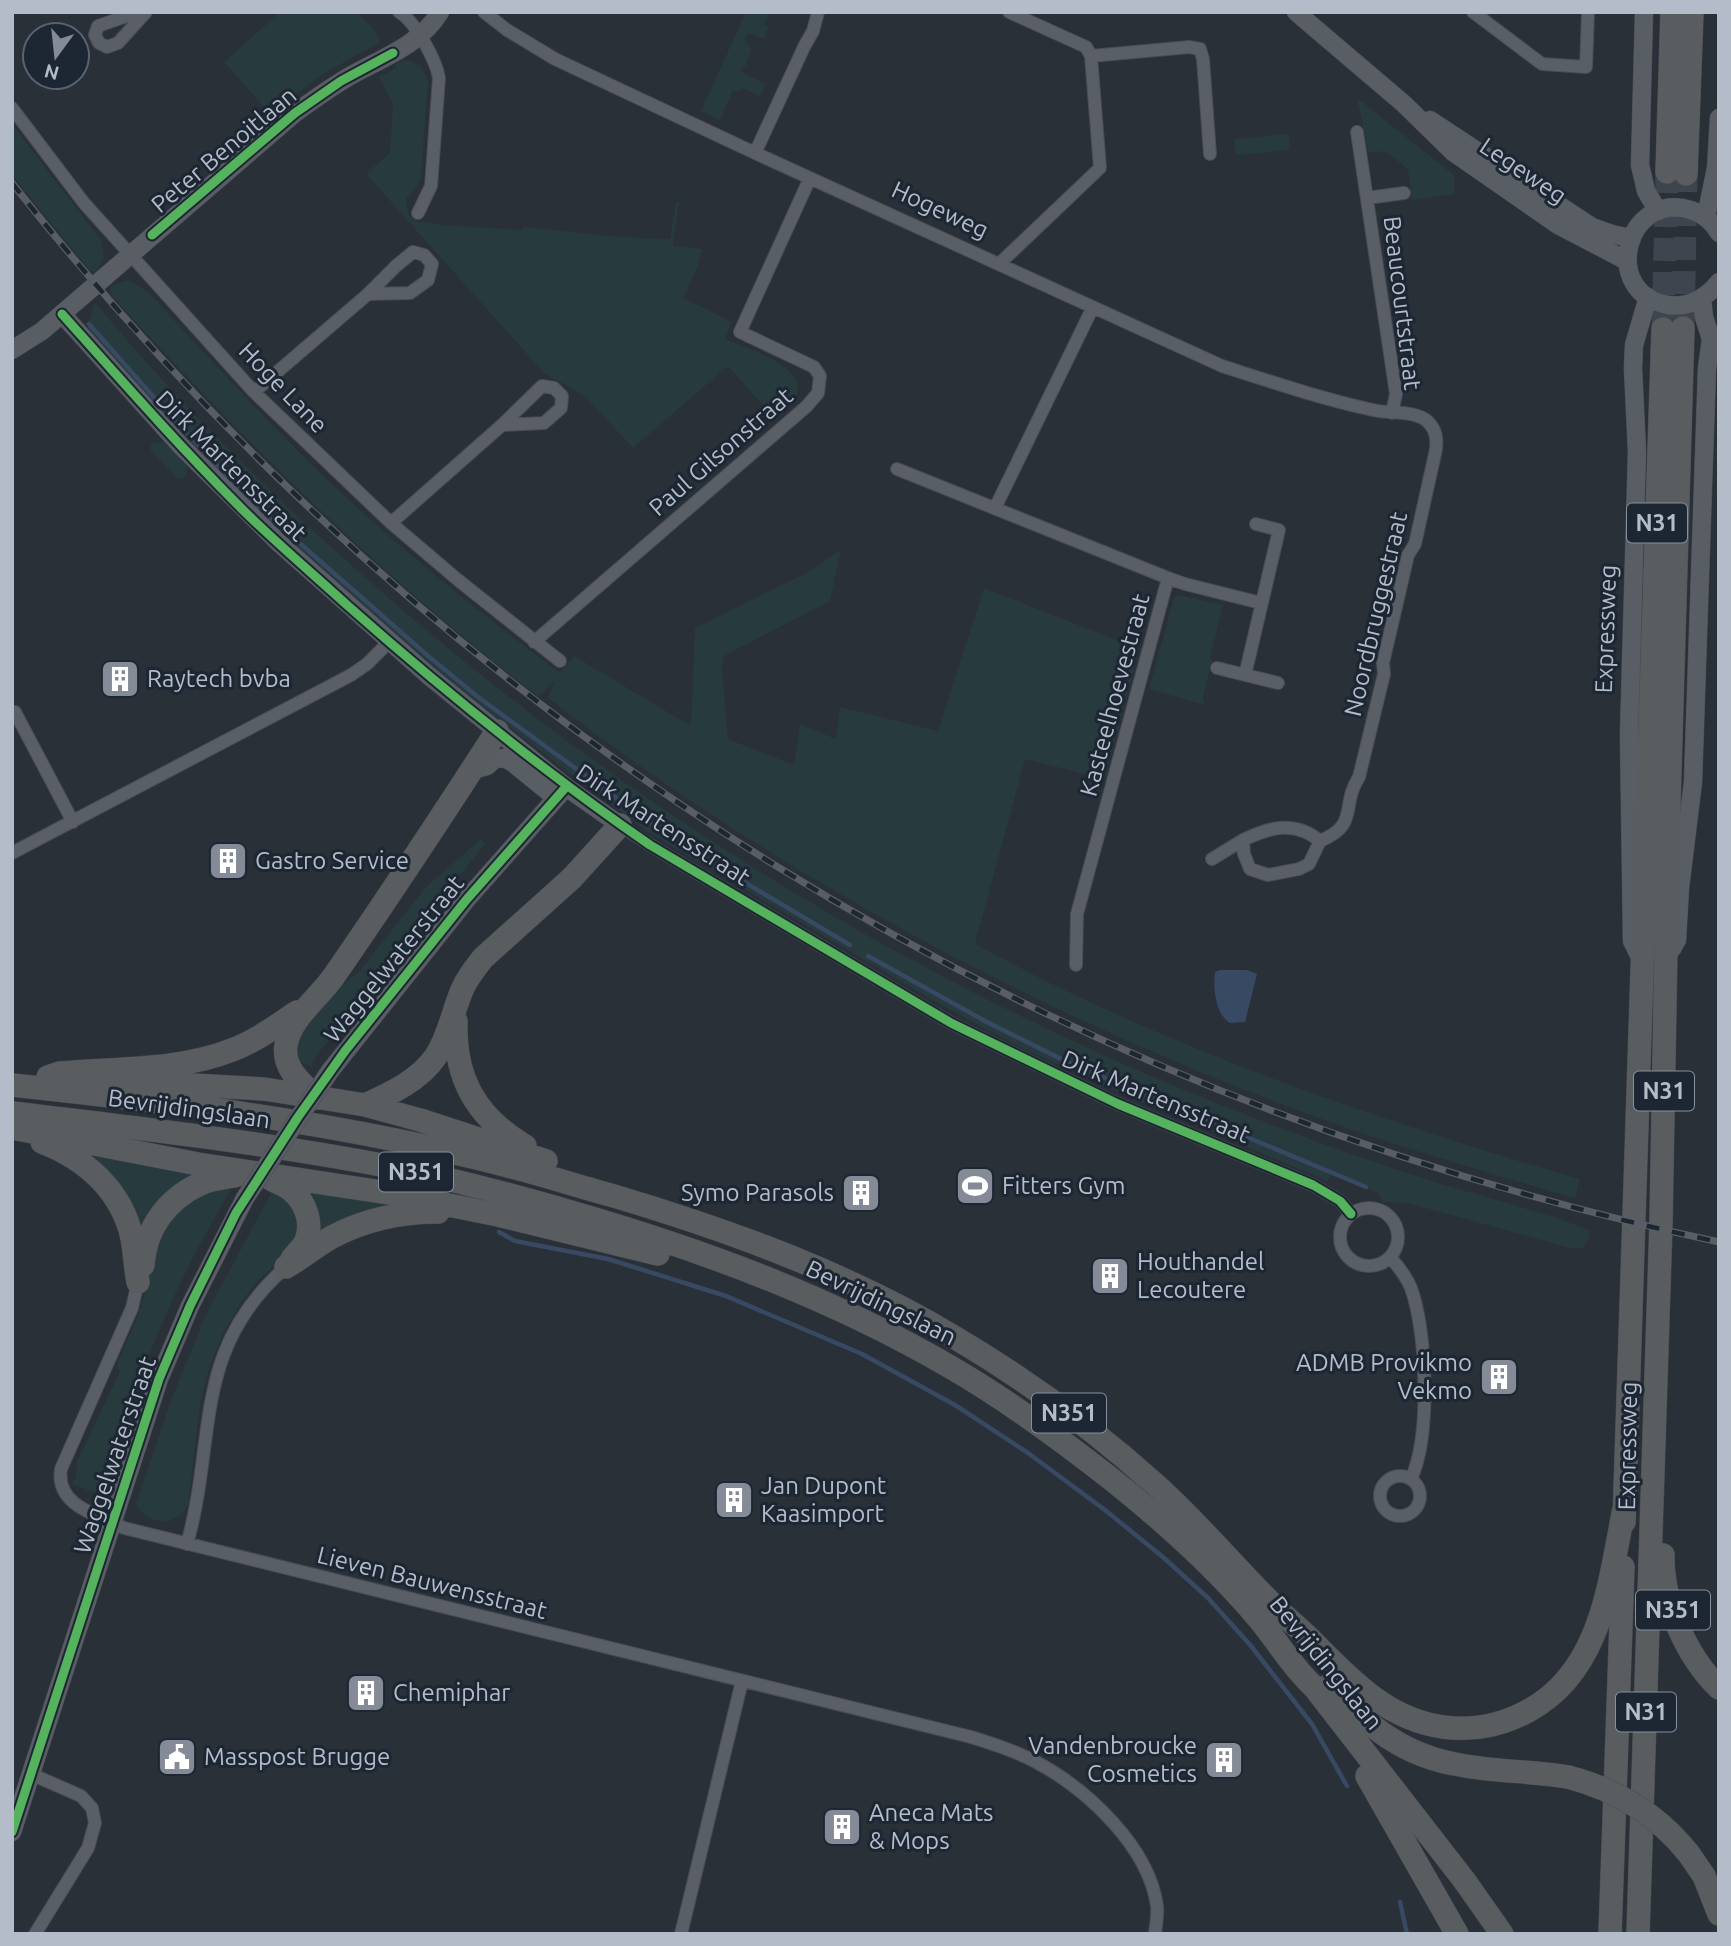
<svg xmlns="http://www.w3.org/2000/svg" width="1731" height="1946" font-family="Ubuntu,sans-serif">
  <rect width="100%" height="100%" fill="#2a3038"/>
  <path fill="#273a3e" d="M 280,12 L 356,12 L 372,27 L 381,42 L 328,71 L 269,113 L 224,62 Z
    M 746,12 L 769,12 L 764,24 L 769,27 L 764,39 L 748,33 L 745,40 L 751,48 L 746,66 L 743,66 L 741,72 L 766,84 L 760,96 L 742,88 L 739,92 L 733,90 L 720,120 L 701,111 Z
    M 406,60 L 421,66 L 428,80 L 421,178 L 418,185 L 406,199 L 408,214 L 417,221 L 441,225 L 522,230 L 523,227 L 620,237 L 670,239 L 676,202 L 684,203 L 678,204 L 673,246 L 702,249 L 698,266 L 683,298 L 732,322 L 725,339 C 745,348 815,368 794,399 C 789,407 780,412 774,418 L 728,366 L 633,448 L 585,396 L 545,374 L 366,174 L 390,153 L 393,104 L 379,77 L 396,68 L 395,64 Z
    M 1357,98 L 1454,175 L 1454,194 L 1412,200 L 1408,169 L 1385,151 L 1369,153 Z
    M 12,124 L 101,240 L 104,258 L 96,271 L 90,271 L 12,175 Z
    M 1289,134 L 1290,150 L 1236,155 L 1234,139 Z
    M 128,280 L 148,292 C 209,358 270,425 335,487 C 406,554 483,615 560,673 L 574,656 L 691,726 L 695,628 L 809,572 L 841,549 L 830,601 L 724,656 L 722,671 L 728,739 L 794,765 L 800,724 L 836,739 L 840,707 L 938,731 L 984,588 L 1139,649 L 1105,779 L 1025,759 L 975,944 C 1166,1048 1372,1119 1580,1179 L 1575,1198 C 1492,1174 1409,1150 1327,1121 C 1049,1020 782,879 548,698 L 555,681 L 538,696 C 382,578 244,441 112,296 L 110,286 Z
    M 95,302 C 174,399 264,488 358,571 C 601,788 881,964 1182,1089 C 1265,1123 1349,1155 1435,1182 C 1486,1198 1539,1210 1589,1230 L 1589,1238 L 1582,1249 L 1566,1247 L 1408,1203 L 1383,1202 L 1378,1193 L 1331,1174 L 1327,1181 L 1134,1099 L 1022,1048 L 932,1000 L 648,832 L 447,680 L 319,568 L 259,514 L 202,456 L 87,329 Z
    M 163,441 L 188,467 L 184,478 L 177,478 L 151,451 L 151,444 Z
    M 1179,595 L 1223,605 L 1210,658 L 1212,660 L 1203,698 L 1205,705 L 1149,689 L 1174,598 Z
    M 481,839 L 485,844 L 313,1060 L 312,1067 L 298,1060 L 294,1048 L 297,1031 L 334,991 L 359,972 L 425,888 Z
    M 72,1146 L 200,1172 L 143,1237 Z
    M 236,1181 C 200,1240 168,1304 144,1369 C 128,1411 117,1454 103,1497 L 72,1483 L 76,1478 L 77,1462 L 120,1371 L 116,1366 L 138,1316 L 145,1291 L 149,1252 L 175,1206 Z
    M 299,1185 L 405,1201 L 316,1240 Z
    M 274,1188 L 301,1213 L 294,1248 L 259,1280 L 240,1303 L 222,1336 L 210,1366 L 200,1403 L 188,1506 C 174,1527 148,1526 136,1504 L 172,1398 L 206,1314 Z"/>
  <path fill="#384963" d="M 1220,970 L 1247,970 L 1257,974 L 1245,1022 L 1230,1023 C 1215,1014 1213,988 1215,972 Z"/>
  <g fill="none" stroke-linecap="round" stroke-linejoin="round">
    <path stroke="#384963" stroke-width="4.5" d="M 89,324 L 166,411 L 245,495 L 428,656 L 478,697 L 672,839 L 850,945
      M 868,956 L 985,1021 L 1065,1061 L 1366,1187
      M 499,1232 L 515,1241 L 608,1259 L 726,1296 L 862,1354 L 955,1405 L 1028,1453 L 1105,1510 L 1164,1558 L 1208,1598 L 1251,1646 L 1312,1724 L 1347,1786
      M 1400,1902 L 1407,1934"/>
    <path stroke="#3f454e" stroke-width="23" stroke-dasharray="23 11" stroke-linecap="butt" d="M 1683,328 L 1686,174
      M 1663,329 L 1667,172"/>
    <g stroke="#484c53" stroke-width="14">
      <path id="street" d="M 138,12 L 98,26 L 95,35 L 99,43 L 107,47 L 118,43 L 146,12
        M 399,12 C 415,21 436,60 439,78 L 431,186 L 418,213
        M 484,12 L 507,30 L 555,59 L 755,153 L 1222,366 C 1272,382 1322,399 1373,410 C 1389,414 1412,410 1426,420 C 1437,429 1438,441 1435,454 L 1415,544 L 1408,555 L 1383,663 L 1384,674 L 1359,777 C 1340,807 1360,824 1320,841 L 1309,864 L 1299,869 L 1268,875 L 1250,869 L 1244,854 L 1243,840 C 1270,827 1295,820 1320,841
        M 1473,12 L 1542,64 L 1586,67 L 1588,12
        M 1091,56 L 1189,47 L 1200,49 L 1203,59 L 1210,154
        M 12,108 L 84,203 L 254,392 L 391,523 L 458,580 L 560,661
        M 1357,132 L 1396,394 L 1392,413
        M 755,153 L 804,47 L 813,31 L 818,12
        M 1367,198 L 1404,193
        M 999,264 L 1100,168 L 1091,56 L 1086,47 L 1009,12
        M 254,392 L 368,294 L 410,293 L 428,280 L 432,264 L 424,255 L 413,252 L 396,266 L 368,294
        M 897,469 L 1168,578 L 1077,914 L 1076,965
        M 995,508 L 1093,307
        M 391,523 L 502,425 L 542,386 L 554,388 L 562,396 L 561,408 L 544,423 L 502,425
        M 1168,578 L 1185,584 L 1261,603
        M 534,642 L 807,406 L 818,393 L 820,376 L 814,367 L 740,332 L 810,178
        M 1217,668 L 1278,683
        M 1245,675 L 1279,530 L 1256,524
        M 12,713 L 15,712 L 73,822
        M 620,825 L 650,845 L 951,1023 L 1118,1104 L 1313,1185 L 1340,1201 L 1351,1214
        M 12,853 L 351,675 L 367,664 L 389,642
        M 1212,859 L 1243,840
        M1340 1237a29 29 0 1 1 58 0a29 29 0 1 1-58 0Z
        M 1390,1257 C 1398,1266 1406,1276 1411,1288 C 1427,1332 1431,1436 1411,1479
        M 138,1282 L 132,1308 L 61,1469 C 55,1506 98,1515 124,1528 L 971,1737 C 994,1744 1016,1751 1036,1762 C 1087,1789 1149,1847 1157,1906 C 1158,1915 1156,1924 1155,1933
        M1380 1496a20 20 0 1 1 40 0a20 20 0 1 1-40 0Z
        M 187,1544 C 217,1437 191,1350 286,1267
        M 31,1774 L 81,1796 L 92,1808 L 95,1823 L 88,1848 L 35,1934
        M 681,1934 L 742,1681"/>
    </g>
    <g stroke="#484c53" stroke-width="19">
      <path id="secondary" d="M 1296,12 L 1404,104 L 1453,152 L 1558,225 L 1627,261
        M 1644,12 L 1640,165 L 1646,191 L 1658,211
        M 1430,120 L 1592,227 L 1612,234 L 1630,238
        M 1706,217 L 1716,168 L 1719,118
        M 1719,233 C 1713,222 1703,214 1691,210 C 1625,190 1600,294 1668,305 C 1690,308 1706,298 1719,282
        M 62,314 L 180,445 L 279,543 L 428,675 L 566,787 L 620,825
        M 12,350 L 42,331 L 295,113 C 313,100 331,87 350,76 C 382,58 420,45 440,12
        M 472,770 L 487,766 L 495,759 L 504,758 L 513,763 L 556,798
        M 1672,949 L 1677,940 L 1680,888 L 1693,782 L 1707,368 L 1711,339 L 1704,317 L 1702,299
        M 1642,961 L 1632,941 L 1629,735 L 1637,452 L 1633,368 L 1634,345 L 1648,297
        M 330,1071 L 467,899 L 566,787
        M 12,1832 L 159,1379 L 190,1306 L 245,1198"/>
    </g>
    <g stroke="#474c53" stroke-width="24">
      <path id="highway" d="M 1667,172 L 1672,12
        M 1686,174 L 1692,12
        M 456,1021 C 454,1078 476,1117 525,1146
        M 48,1077 L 60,1073 C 116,1068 179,1071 232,1050 C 256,1041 276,1026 297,1012
        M 83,1079 L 264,1089 L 365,1105 L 420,1120 L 546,1161
        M 12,1085 C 163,1101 316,1120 464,1155 C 514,1166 564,1182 614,1196 C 731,1231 849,1274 954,1337 C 1027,1380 1095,1430 1157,1486 C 1198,1523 1234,1566 1273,1605 C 1284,1616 1297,1626 1309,1638 C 1348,1677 1385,1719 1443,1727 C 1472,1731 1502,1725 1528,1711 C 1602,1671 1609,1583 1624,1509
        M 317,1098 C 302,1084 282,1068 286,1045 C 290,1018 319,998 334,976 C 390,895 444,813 497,731
        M 365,1105 C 390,1094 420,1080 436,1056 C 449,1036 453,1011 462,990 C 467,978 475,968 483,958 L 572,878 L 620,825
        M 12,1113 C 139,1128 266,1143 392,1167 C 452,1179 512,1195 571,1212 C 703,1250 832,1298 952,1368 C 1009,1401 1063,1441 1115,1482 C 1166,1523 1217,1569 1259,1619 C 1278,1642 1292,1667 1314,1687 L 1464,1880 L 1502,1934
        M 12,1128 L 198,1164 L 395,1194 L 498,1215 L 658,1254
        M 42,1142 C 86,1159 122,1191 132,1238 C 135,1253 135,1267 138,1282
        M 271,1179 C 278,1183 285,1185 291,1190 C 306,1202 313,1223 306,1241 C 303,1248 296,1253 292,1259
        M 143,1265 C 145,1229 167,1199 200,1184 C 212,1178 225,1178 238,1175
        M 286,1267 C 302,1258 316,1246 332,1237 C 364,1220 401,1212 438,1212
        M 1624,1522 L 1663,329
        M 1663,1555 C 1662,1601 1686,1656 1719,1688
        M 1330,1684 C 1366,1726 1404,1756 1460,1765 C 1496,1772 1533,1771 1568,1777
        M 1367,1776 L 1457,1934
        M 1689,1854 L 1704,1876 L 1719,1914
        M 1610,1934 L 1623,1567
        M 1638,1934 L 1661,1223 L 1668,836 L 1683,328"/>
    </g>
    <use href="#street" stroke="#5a5e66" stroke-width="12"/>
    <use href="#secondary" stroke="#595d64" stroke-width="18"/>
    <use href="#highway" stroke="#5a5d60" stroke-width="23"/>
    <g stroke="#595d64" stroke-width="7">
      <path id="rail" d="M 12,183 C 444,730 1037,1097 1719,1242"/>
    </g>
    <use href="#rail" stroke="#1d2633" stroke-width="4.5" stroke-dasharray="13" stroke-linecap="butt"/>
    <g stroke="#484c53" stroke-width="19" stroke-linecap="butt">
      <path id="secondary-bridge" d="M 245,1198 L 330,1071"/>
    </g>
    <g stroke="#474c53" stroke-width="24" stroke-linecap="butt">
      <path id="highway-bridge" d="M 1568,1777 C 1618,1790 1658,1815 1689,1854"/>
    </g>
    <use href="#secondary-bridge" stroke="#595d64" stroke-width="18"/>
    <use href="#highway-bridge" stroke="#5a5d60" stroke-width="23"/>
    <g stroke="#1d2633" stroke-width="13">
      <path id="cycleway" d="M 152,235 L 295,113 L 341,81 L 393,53
        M 62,314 C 121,380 179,446 241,508 C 275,542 312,573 347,605 C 443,690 544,772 650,845 L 951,1023 L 1118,1104 L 1313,1185 L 1340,1201 L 1351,1214
        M 12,1832 L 159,1379 L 190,1306 L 236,1213 L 298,1117 L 345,1051 L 467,899 L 566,787"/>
    </g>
    <use href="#cycleway" stroke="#56b35d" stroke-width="9"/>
  </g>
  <defs>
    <g id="building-square" transform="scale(2.0125)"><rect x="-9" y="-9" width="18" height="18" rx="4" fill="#848b96" stroke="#1d2633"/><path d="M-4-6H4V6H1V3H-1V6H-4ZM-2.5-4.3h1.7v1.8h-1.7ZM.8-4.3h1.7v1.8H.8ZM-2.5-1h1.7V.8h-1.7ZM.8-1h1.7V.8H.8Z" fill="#fff"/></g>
    <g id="stadium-square" transform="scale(2.0125)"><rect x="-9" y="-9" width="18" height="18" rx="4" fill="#848b96" stroke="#1d2633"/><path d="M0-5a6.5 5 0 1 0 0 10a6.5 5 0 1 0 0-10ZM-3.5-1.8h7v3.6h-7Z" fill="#fff"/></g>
    <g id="civic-square" transform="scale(2.0125)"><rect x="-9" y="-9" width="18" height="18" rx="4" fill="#848b96" stroke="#1d2633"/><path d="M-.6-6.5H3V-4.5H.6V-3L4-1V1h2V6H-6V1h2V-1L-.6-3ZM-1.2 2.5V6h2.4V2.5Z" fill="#fff"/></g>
  </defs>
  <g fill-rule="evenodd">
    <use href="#building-square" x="120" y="679"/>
    <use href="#building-square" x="228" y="861"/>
    <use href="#stadium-square" x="975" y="1186"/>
    <use href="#building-square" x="861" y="1193"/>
    <use href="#building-square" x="1110" y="1276"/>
    <use href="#building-square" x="1499" y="1377"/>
    <use href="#building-square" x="734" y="1500"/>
    <use href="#building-square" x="366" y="1693"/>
    <use href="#civic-square" x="177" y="1757"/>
    <use href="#building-square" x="1224" y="1760"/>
    <use href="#building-square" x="842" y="1827"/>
  </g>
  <g text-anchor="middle" stroke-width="6" stroke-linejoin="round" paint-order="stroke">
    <g fill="#1d2633" stroke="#878f9c" stroke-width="2">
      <rect x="1627" y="503.5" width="60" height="39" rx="5"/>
      <rect x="1634" y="1071.5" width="60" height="39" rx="5"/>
      <rect x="379" y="1152.5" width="74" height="39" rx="5"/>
      <rect x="1032" y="1393.5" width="74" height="39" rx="5"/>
      <rect x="1636" y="1590.5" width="74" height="39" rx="5"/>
      <rect x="1616" y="1692.5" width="60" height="39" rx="5"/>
    </g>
    <g font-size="23" font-weight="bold" fill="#b4bcc9">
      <text x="1657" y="531">N31</text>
      <text x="1664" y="1099">N31</text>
      <text x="416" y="1180">N351</text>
      <text x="1069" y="1421">N351</text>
      <text x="1673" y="1618">N351</text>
      <text x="1646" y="1720">N31</text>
    </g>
    <g font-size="24" fill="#b4bcc9" stroke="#1d2633">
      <text transform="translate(224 150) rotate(-40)" y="8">Peter Benoitlaan</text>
      <text transform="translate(1523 171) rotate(34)" y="8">Legeweg</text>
      <text transform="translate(940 210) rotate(25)" y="8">Hogeweg</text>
      <text transform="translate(1402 303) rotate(83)" y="8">Beaucourtstraat</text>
      <text transform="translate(283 388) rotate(46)" y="8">Hoge Lane</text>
      <text transform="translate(721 452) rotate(-41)" y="8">Paul Gilsonstraat</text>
      <text transform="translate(231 466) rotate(45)" y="8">Dirk Martensstraat</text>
      <text transform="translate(1376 614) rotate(-77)" y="8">Noordbruggestraat</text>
      <text transform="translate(1606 629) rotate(-88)" y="8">Expressweg</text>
      <text transform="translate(1115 695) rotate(-75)" y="8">Kasteelhoevestraat</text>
      <text transform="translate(663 825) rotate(33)" y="8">Dirk Martensstraat</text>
      <text transform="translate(394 959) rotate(-51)" y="8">Waggelwaterstraat</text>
      <text transform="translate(1156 1097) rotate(23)" y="8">Dirk Martensstraat</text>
      <text transform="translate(189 1109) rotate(8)" y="8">Bevrijdingslaan</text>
      <text transform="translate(881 1303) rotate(26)" y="8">Bevrijdingslaan</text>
      <text transform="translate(1628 1446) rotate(-89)" y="8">Expressweg</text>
      <text transform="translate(115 1455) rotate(-71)" y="8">Waggelwaterstraat</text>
      <text transform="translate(432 1583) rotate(14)" y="8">Lieven Bauwensstraat</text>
      <text transform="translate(1326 1663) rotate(51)" y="8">Bevrijdingslaan</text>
    </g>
    <g font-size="24" fill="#b4bcc9" stroke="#1d2633" text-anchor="start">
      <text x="147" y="687">Raytech bvba</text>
      <text x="255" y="869">Gastro Service</text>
      <text x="1002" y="1194">Fitters Gym</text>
      <text x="834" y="1201" text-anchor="end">Symo Parasols</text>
      <text x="1137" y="1270">Houthandel<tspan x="1137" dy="28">Lecoutere</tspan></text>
      <text x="1472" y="1371" text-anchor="end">ADMB Provikmo<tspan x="1472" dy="28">Vekmo</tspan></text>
      <text x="761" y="1494">Jan Dupont<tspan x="761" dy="28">Kaasimport</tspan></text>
      <text x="393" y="1701">Chemiphar</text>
      <text x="1197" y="1754" text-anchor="end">Vandenbroucke<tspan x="1197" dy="28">Cosmetics</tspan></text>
      <text x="204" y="1765">Masspost Brugge</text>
      <text x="869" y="1821">Aneca Mats<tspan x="869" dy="28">&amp; Mops</tspan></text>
    </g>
  </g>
  <rect width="1731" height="1946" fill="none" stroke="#b4bcc9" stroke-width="28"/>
  <g transform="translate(56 56) rotate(195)"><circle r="33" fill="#1d2633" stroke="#59626f" stroke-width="2"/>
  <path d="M0-5L12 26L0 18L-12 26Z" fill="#848b96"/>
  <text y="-10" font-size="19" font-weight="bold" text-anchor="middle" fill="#b4bcc9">N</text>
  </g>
</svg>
